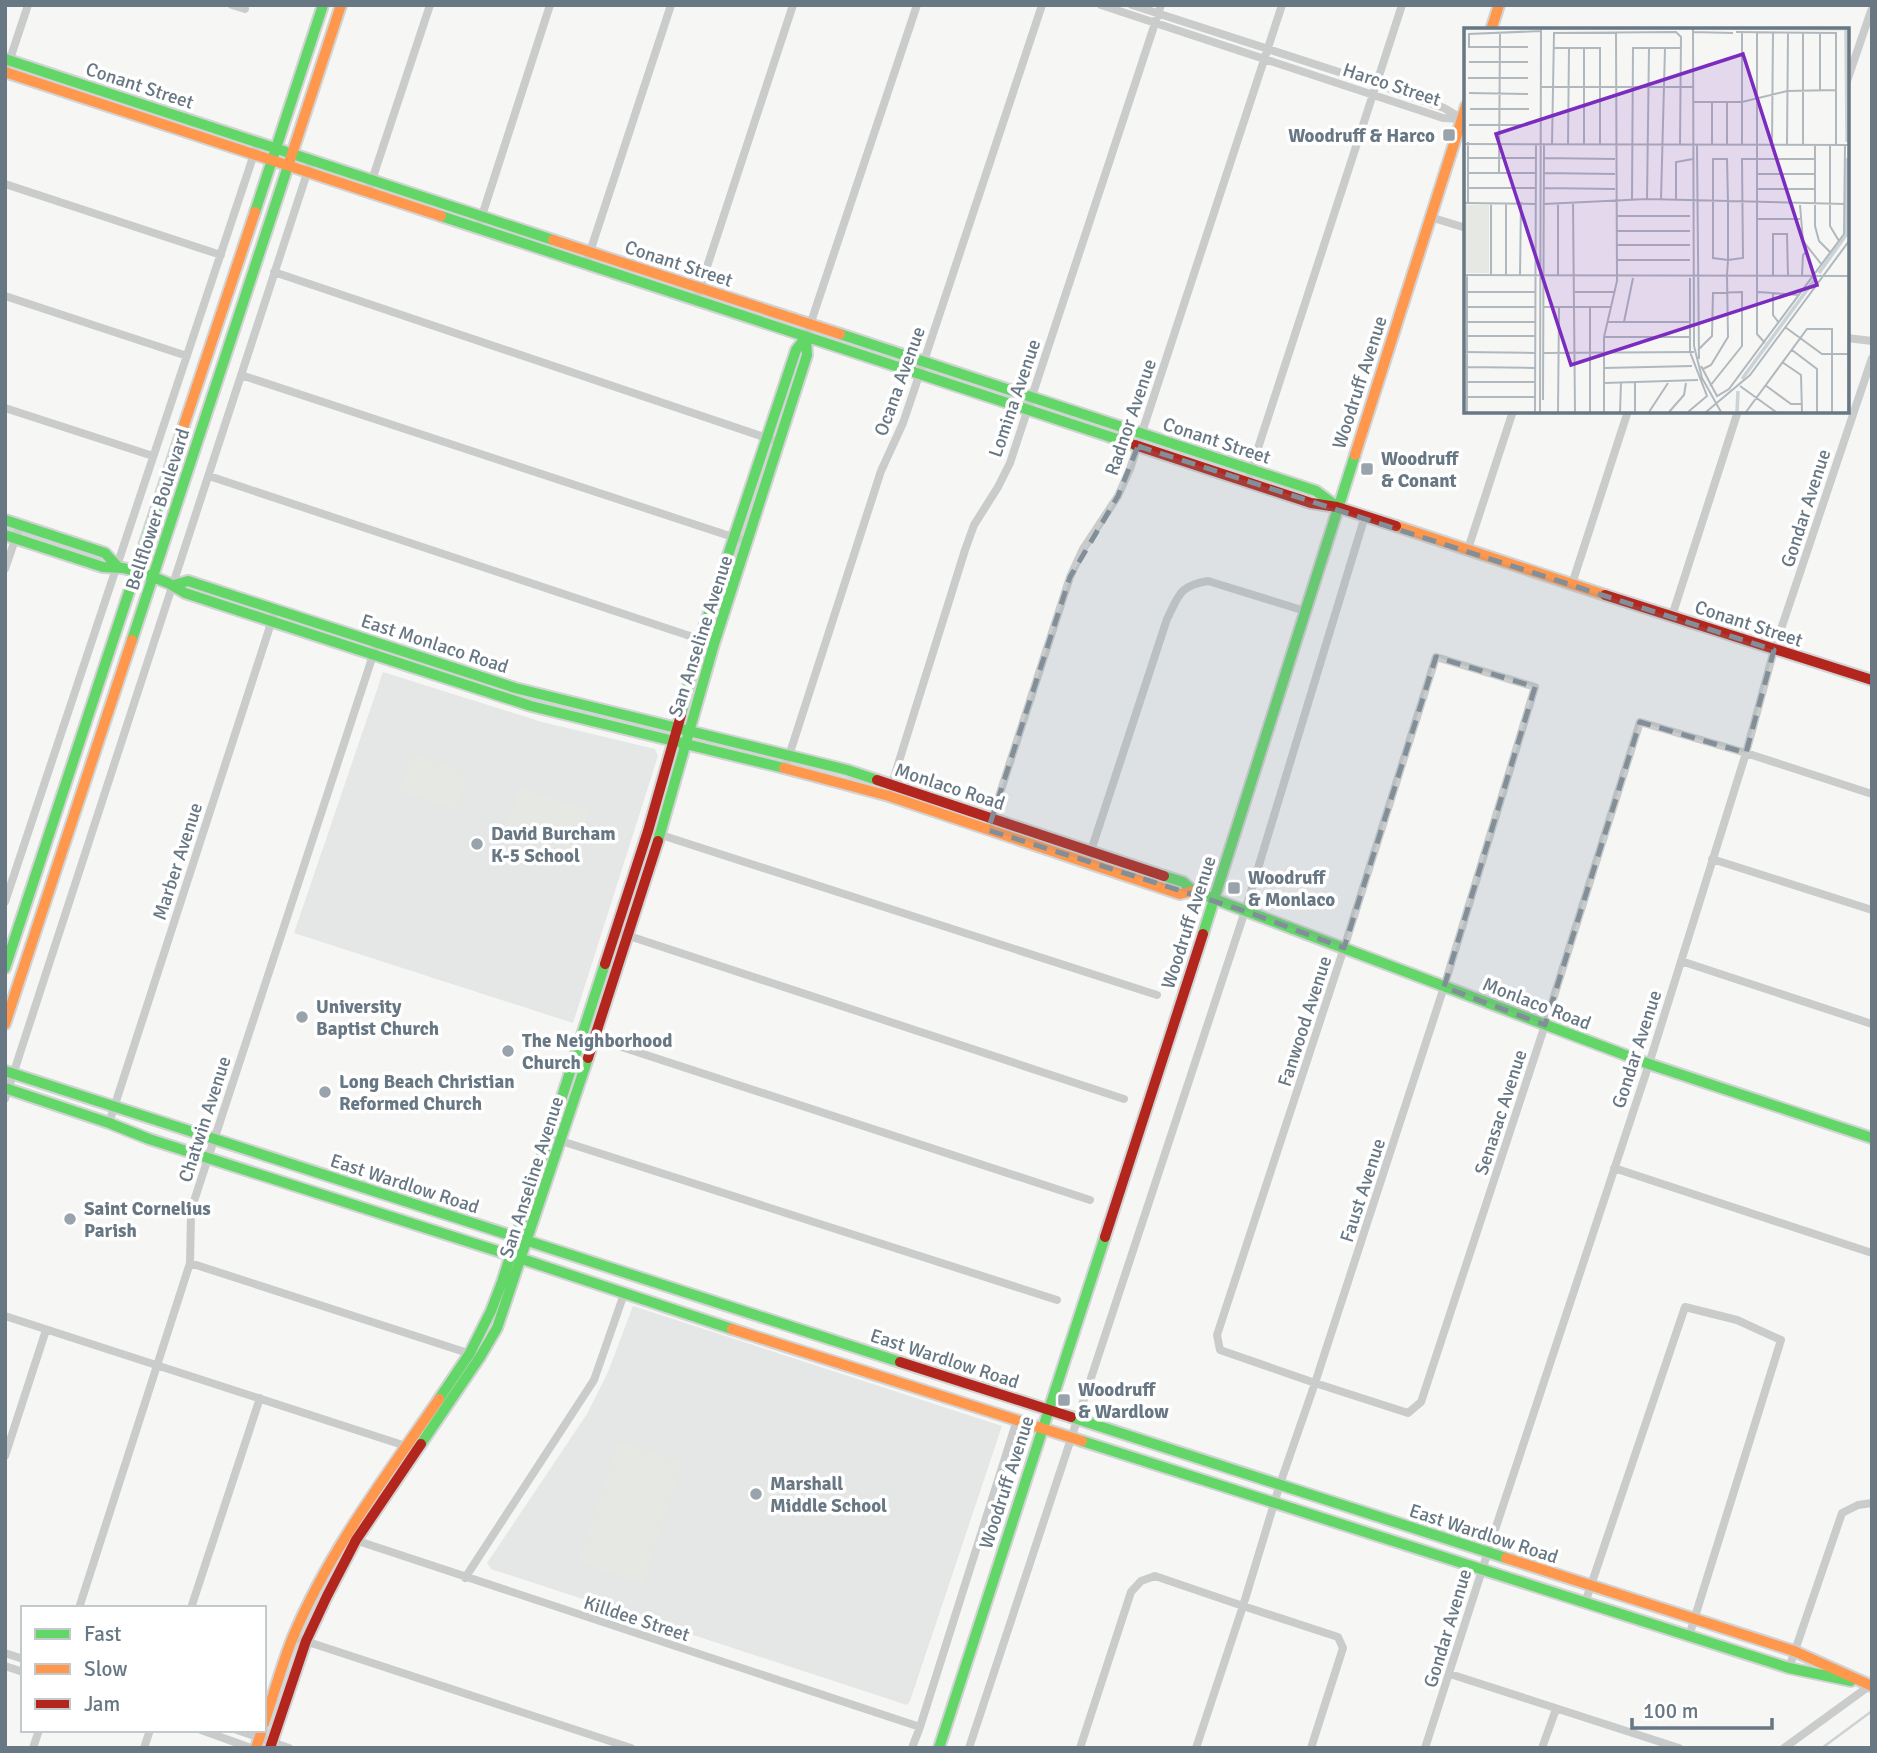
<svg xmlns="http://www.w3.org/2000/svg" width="1877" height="1753" font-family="Signika,sans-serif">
  <rect width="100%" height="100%" fill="#f6f6f5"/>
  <path fill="#e5e6e6" d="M 383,672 L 542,722 L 655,749 L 658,756 L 573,1023 L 294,933 Z
    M 633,1306 L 1002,1426 L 910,1701 L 907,1705 L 491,1569 L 487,1563 L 587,1414 L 608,1372 Z"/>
  <path fill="#e6e8e3" d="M 412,753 L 468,772 L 456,810 L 399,791 Z
    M 520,787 L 589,811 L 576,850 L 506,827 Z
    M 618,1441 L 683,1462 L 643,1584 L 578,1563 Z"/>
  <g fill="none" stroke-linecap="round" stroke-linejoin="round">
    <path stroke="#cbd3d6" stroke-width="2.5" d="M 1822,1748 L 1872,1711"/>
    <g stroke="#d2d3d4" stroke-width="14">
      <path id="fast" d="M 5,59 L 553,240
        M 255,212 L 323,5
        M 441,216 L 1135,445
        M 840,334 L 1316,491 L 1335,505
        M 5,520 L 105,553 L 117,566
        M 5,535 L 103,567 L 123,568 L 146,574 L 168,583 L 185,593 L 531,706 L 784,768
        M 174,585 L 188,581 L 515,688 L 847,770 L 877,780
        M 132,640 L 290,160
        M 681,715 L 700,640 L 796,350 L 806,337
        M 658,841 L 714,644 L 807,355 L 806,337
        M 1164,876 L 1183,882 L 1193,891 L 1649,1064 L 1872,1138
        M 1203,934 L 1355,455
        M 5,968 L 184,425
        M 5,1071 L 900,1362
        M 5,1088 L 109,1123 L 149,1139 L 510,1255 L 732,1329
        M 439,1399 L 470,1353 L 491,1311 L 502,1282 L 605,964
        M 1071,1417 L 1506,1558
        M 1082,1441 L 1789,1668 L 1851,1681
        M 421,1444 L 480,1357 L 497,1328 L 588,1058
        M 939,1748 L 1105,1237"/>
    </g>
    <g stroke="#d2d3d4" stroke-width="14">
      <path id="slow" d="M 1491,30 L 1499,5
        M 5,72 L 441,216
        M 290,160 L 341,5
        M 553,240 L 840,334
        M 184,425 L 255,212
        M 1355,455 L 1466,106
        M 1396,526 L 1605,595
        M 784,768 L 889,796 L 1180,894 L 1193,891
        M 5,1024 L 132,640
        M 732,1329 L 1082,1441
        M 1506,1558 L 1794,1651 L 1872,1686
        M 264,1723 C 274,1694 282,1664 293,1637 C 329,1551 387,1475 439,1399
        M 256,1748 L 262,1730"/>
    </g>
    <g stroke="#d2d3d4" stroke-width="14">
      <path id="jam" d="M 1135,445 L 1311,503 L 1337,507 L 1396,526
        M 1605,595 L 1872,680
        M 877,780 L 1164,876
        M 605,964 L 648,831 L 681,715
        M 588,1058 L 658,841
        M 1105,1237 L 1203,934
        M 900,1362 L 1071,1417
        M 270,1748 L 306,1641 L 327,1596 L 356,1540 L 421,1444"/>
    </g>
    <path stroke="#cacccc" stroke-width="8" d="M 232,5 L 245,9
      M 1101,5 L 1443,118 L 1461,119
      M 1132,5 L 1376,84 L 1444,108 L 1459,117
      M 8,65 L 28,5
      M 1847,81 L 1872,8
      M 5,184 L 221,255
      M 368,192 L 430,5
      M 1430,217 L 1466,228
      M 478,228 L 550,5
      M 586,264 L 671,5
      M 274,272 L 779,442
      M 5,296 L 187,356
      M 696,300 L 793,5
      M 806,337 L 917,5
      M 1847,338 L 1872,341
      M 241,375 L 748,542
      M 5,408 L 153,456
      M 209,476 L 714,644
      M 1247,482 L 1402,5
      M 1468,549 L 1513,411
      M 5,569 L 20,525
      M 1572,584 L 1628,411
      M 1672,616 L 1738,411
      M 785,768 L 881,471 L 903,423 L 927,352 L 1042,5
      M 890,790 L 965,550 L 974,525 L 998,487 L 1010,463 L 1161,5
      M 990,824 L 1070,577 L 1083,549 L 1118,496 L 1130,469 L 1282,5
      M 655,833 L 1157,995
      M 1712,859 L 1872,910
      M 1087,863 L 1167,619 C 1179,595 1179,586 1208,581 L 1305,611
      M 5,902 L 258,142
      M 617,932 L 1124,1099
      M 1681,961 L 1872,1024
      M 582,1034 L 1090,1200
      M 5,1099 L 309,167
      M 109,1123 L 273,617
      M 555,1139 L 1057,1300
      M 1614,1168 L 1872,1253
      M 190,1263 L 474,1355
      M 5,1316 L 412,1448
      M 5,1456 L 46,1330
      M 352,1539 L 920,1727
      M 465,1578 L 594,1380 L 624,1294
      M 1585,1603 L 1685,1307 L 1737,1320 L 1781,1340 L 1689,1636
      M 79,1608 L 190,1263 L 191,1214 L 194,1201 L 375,649
      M 191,1608 L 260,1398
      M 293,1637 L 631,1748
      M 5,1653 L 23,1659
      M 5,1666 L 23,1672
      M 1789,1668 L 1842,1513 L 1858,1505 L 1872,1503
      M 1450,1674 L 1679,1748
      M 201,1730 L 251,1748
      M 237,1730 L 289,1748
      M 33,1748 L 39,1730
      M 144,1748 L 150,1730
      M 912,1748 L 920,1727 L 1017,1420
      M 969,1748 L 1245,911 L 1365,516
      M 1080,1748 L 1131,1592 L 1141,1581 L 1155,1576 L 1243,1606 L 1338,1637 L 1343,1648 L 1311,1748
      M 1196,1748 L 1243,1606 L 1280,1484 L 1315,1383 L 1444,987 L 1535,687 L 1436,657 L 1344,948 L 1217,1335 L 1220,1350 L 1315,1383 L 1408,1413 L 1421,1402 L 1545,1025 L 1640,722 L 1746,753 L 1872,794
      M 1425,1748 L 1492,1539 L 1649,1064 L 1746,753 L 1774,650 L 1872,358
      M 1542,1748 L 1556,1709
      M 1784,1748 L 1872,1684"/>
    <use href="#fast" stroke="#63d668" stroke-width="10"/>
    <use href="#slow" stroke="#ff974d" stroke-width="10"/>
    <use href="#jam" stroke="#b3261e" stroke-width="10"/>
  </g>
  <path fill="#828f99" fill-opacity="0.2" stroke="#828f99" stroke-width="5" stroke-dasharray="14 9" stroke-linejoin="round" d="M 1138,446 L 1774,650 L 1746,753 L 1640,722 L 1545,1025 L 1444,987 L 1535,687 L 1436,657 L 1344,948 L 1245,911 L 988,830 L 1070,577 L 1118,496 Z"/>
  <g fill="#99a3ab" stroke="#fff" stroke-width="2.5">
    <rect x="1442" y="128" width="14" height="14" rx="3.5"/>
    <rect x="1360" y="462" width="14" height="14" rx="3.5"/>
    <circle cx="477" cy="844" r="7"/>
    <rect x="1227" y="881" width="14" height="14" rx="3.5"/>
    <circle cx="302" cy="1017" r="7"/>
    <circle cx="508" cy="1051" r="7"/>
    <circle cx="325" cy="1092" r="7"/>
    <circle cx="70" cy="1219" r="7"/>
    <rect x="1057" y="1393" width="14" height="14" rx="3.5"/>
    <circle cx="756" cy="1494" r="7"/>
  </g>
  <g text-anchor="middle" stroke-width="7" stroke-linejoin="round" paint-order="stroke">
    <g font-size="19" fill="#677783" stroke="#fff">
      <text transform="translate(1392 84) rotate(18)" y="7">Harco Street</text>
      <text transform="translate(140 85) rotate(18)" y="7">Conant Street</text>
      <text transform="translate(679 263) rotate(18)" y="7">Conant Street</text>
      <text transform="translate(899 381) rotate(-70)" y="7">Ocana Avenue</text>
      <text transform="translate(1359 382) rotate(-72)" y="7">Woodruff Avenue</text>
      <text transform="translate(1014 398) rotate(-71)" y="7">Lomina Avenue</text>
      <text transform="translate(1130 417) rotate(-71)" y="7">Radnor Avenue</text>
      <text transform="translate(1217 440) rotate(18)" y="7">Conant Street</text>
      <text transform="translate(1805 508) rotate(-72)" y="7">Gondar Avenue</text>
      <text transform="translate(157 509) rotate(-72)" y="7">Bellflower Boulevard</text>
      <text transform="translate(1749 623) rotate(18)" y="7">Conant Street</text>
      <text transform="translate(700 636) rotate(-72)" y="7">San Anseline Avenue</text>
      <text transform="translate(435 643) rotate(18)" y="7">East Monlaco Road</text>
      <text transform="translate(950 786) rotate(18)" y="7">Monlaco Road</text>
      <text transform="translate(177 861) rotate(-72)" y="7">Marber Avenue</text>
      <text transform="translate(1188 922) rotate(-72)" y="7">Woodruff Avenue</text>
      <text transform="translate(1537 1003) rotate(21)" y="7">Monlaco Road</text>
      <text transform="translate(1304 1021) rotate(-72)" y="7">Fanwood Avenue</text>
      <text transform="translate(1636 1049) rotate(-72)" y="7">Gondar Avenue</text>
      <text transform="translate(1500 1112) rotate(-72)" y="7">Senasac Avenue</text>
      <text transform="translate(204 1119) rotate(-72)" y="7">Chatwin Avenue</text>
      <text transform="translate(531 1177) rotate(-72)" y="7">San Anseline Avenue</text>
      <text transform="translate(405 1183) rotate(18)" y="7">East Wardlow Road</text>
      <text transform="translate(1362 1190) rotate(-72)" y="7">Faust Avenue</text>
      <text transform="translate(945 1358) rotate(18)" y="7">East Wardlow Road</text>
      <text transform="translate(1006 1482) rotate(-72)" y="7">Woodruff Avenue</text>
      <text transform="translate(1484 1533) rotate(18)" y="7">East Wardlow Road</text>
      <text transform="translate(637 1618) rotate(18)" y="7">Killdee Street</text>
      <text transform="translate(1447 1628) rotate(-73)" y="7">Gondar Avenue</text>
    </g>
    <g font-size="19" font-weight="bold" fill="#677783" stroke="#fff" text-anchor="start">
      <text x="1435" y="142" text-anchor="end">Woodruff &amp; Harco</text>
      <text x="1381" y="465">Woodruff<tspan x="1381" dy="22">&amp; Conant</tspan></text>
      <text x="491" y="840">David Burcham<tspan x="491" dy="22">K-5 School</tspan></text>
      <text x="1248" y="884">Woodruff<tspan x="1248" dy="22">&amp; Monlaco</tspan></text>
      <text x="316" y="1013">University<tspan x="316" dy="22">Baptist Church</tspan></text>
      <text x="522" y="1047">The Neighborhood<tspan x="522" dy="22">Church</tspan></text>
      <text x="339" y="1088">Long Beach Christian<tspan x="339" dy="22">Reformed Church</tspan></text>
      <text x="84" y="1215">Saint Cornelius<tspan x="84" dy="22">Parish</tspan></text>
      <text x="1078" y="1396">Woodruff<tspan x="1078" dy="22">&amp; Wardlow</tspan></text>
      <text x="770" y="1490">Marshall<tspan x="770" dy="22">Middle School</tspan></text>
    </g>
  </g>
  <g transform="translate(1464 28)">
    <rect width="385" height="385" fill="#f6f6f5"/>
    <path d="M 232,1 L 384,1 L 384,3 ZM 0,177 L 25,177 L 25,245 L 0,245 Z" fill="#e6e8e3"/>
    <path fill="none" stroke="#cbd3d6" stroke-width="3.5" d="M 382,1 L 383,114M 355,245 L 382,207 L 383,130M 278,351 L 351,251M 273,384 L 274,363"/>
    <path fill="none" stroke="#b0b8bd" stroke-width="2" d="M 229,1 L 230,318 L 238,350 L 257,384M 229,4 L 269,5M 272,4 L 372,5 L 372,116M 293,4 L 293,306 L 301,315M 339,4 L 339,116M 356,4 L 356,62M 64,19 L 5,19 L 5,6 L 77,3M 89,20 L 136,20 L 136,116M 5,34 L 64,34M 4,50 L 64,50M 77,59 L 229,59M 5,65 L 64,66M 229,74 L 278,74 L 323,63 L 372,62M 263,74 L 263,116M 6,81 L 65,81M 5,97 L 64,97M 0,116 L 385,117M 88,116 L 90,5 L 212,4 L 217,9 L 216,116M 104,116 L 105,20M 120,116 L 120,20M 233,116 L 235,331M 248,116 L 248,74M 278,116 L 278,4M 308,116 L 309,4M 323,116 L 324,4M 366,116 L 366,198 L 375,213M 351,117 L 351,198 L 355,213 L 367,225M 4,130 L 72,130M 79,130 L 151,131M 4,145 L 71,145M 35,145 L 36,4M 79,145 L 151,146M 294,146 L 351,146M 4,160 L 71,160M 80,160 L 151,161M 294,161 L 351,161M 183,171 L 185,20M 197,171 L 201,20M 168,172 L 169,20 L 216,20M 212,173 L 212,134 L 229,131M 0,175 L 71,176M 4,175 L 4,114M 94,175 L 94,247M 109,175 L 111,384M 80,176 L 183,171 L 381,176M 336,177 L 339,213 L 358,237M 152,188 L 226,188M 294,191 L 336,191M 153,203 L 226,203M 152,217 L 226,217M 153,232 L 226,232M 0,247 L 385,248M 27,247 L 27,175M 42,247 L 42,175M 56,247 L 57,174M 309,247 L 309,206 L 323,206 L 324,248M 338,247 L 339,227 L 343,223M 3,264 L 71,264M 111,264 L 151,264M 294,264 L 335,267M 309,265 L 309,287 L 315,295M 4,279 L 71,279M 79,279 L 147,279M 3,294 L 71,294M 143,294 L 226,294M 160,294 L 169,250M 321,299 L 358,326 L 384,326M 3,308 L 71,308M 140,309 L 226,309M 234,322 L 248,308 L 249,265 L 278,264 L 278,318 L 246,358M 328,322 L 353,341 L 353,384M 0,324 L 71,325M 79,325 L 230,324M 318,334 L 337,347 L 338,384M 237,338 L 253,368 L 265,361 L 380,206 L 381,116M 3,339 L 71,340M 140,340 L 228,338M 239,341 L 247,337 L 264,309 L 263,247 L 264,232 L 264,174 L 263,131 L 249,131 L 249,230 L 264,232 L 279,230 L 278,131 L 351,131M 3,354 L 71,354M 140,355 L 234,352M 301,357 L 327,376 L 338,376M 276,358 L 312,384M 0,369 L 71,369M 79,372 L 80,117M 3,384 L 3,247M 71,384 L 72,116M 76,384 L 77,1M 94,384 L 95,279M 126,384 L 126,279M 140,384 L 140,309 L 153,253 L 152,4M 156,384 L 157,355M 171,384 L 171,355M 185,384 L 204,355M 205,384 L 220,367 L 222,355M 224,384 L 243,368 L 226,324 L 226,250M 242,384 L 286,347 L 385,213M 282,384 L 343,301 L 368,301 L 368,384M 384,384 L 385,222"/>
    <path fill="#7b2cbf" fill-opacity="0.15" stroke="#7b2cbf" stroke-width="3.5" d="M 279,26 L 353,257 L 107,337 L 32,106 Z"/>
    <rect width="385" height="385" fill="none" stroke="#677783" stroke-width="3.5"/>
  </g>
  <rect width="1877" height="1753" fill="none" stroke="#677783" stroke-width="14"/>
  <rect x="21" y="1606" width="245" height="126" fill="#ffffff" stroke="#c2c9cd" stroke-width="2"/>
  <rect x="35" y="1629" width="35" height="10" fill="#63d668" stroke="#c2c9cd" stroke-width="2"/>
  <text x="84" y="1641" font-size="21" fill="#677783">Fast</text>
  <rect x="35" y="1664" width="35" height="10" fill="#ff974d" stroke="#c2c9cd" stroke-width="2"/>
  <text x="84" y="1676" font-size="21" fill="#677783">Slow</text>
  <rect x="35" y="1699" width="35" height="10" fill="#b3261e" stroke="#c2c9cd" stroke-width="2"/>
  <text x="84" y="1711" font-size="21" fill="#677783">Jam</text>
  <path d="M1632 1718v10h140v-10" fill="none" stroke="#677783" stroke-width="3.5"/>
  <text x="1643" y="1718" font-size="21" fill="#677783" stroke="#ffffff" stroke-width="5" paint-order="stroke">100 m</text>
</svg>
